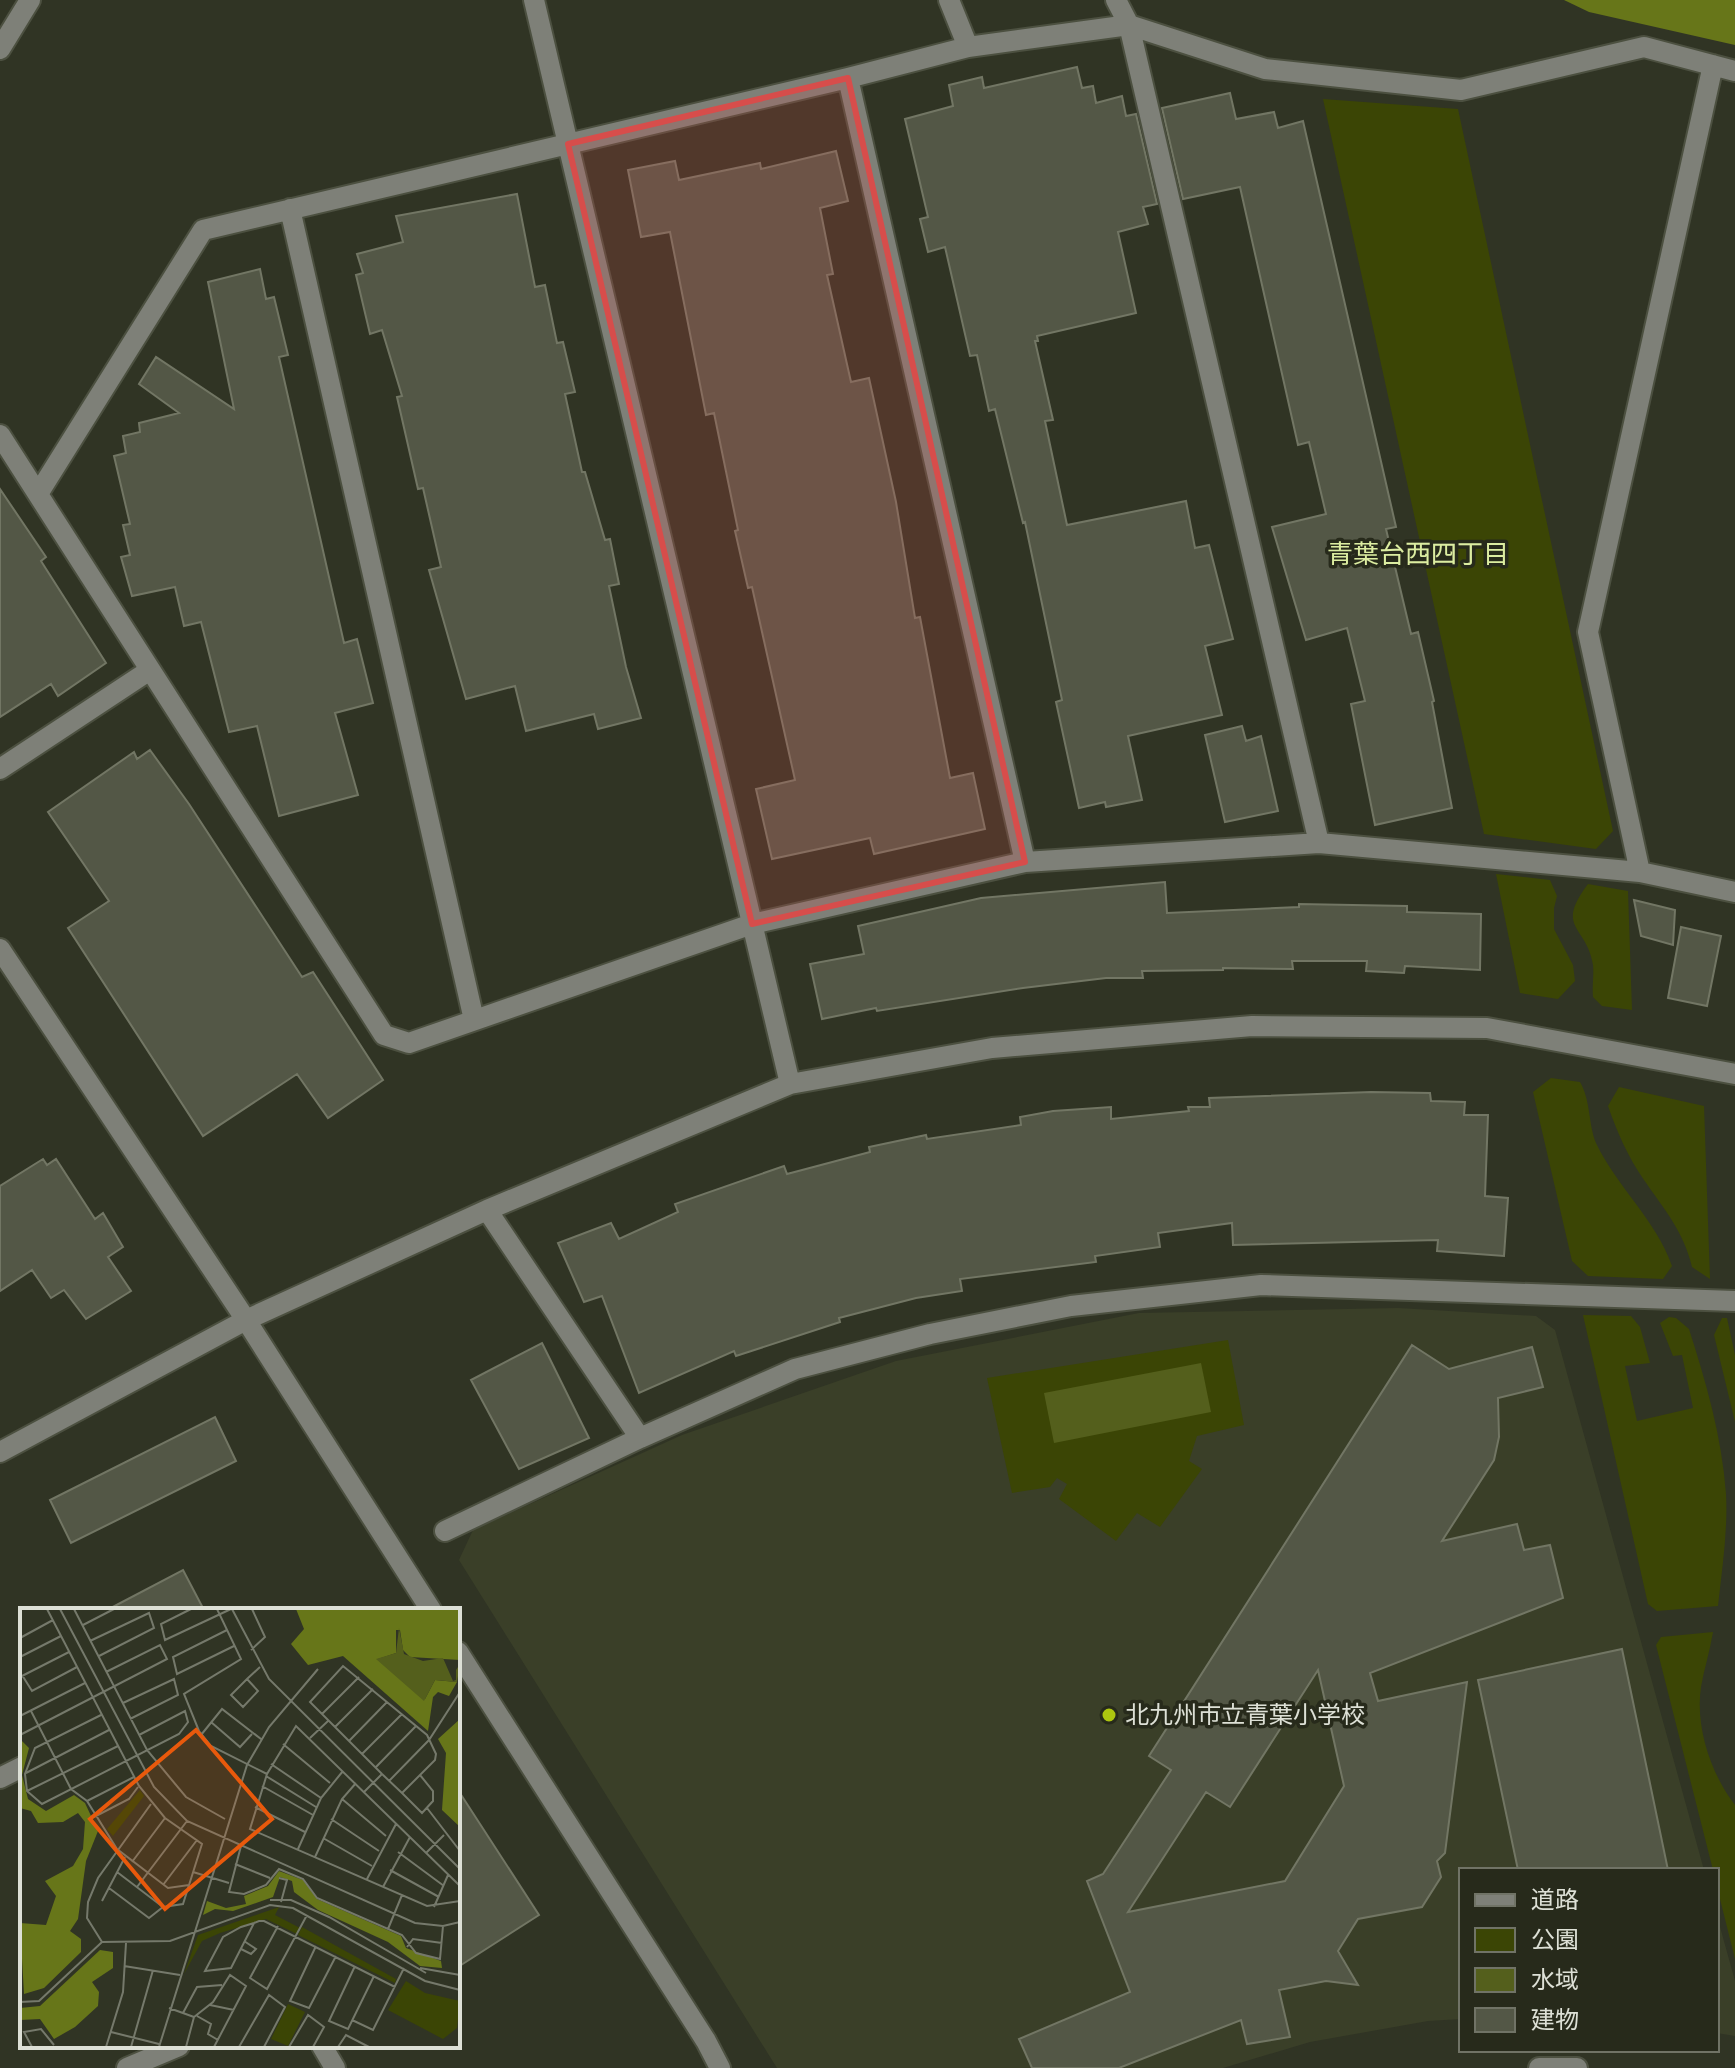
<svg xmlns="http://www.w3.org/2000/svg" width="1735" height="2068" font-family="Manrope,'Noto Sans JP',sans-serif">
  <rect width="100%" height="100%" fill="#303424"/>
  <path fill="#3a3f28" d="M 1398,1308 L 1536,1316 L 1555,1330 L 1704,1870 L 1461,1870 L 1461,2019 L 1428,2021 L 1310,2042 L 1223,2068 L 777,2068 L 459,1560 L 473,1530 L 682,1435 L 896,1361 L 1139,1313 Z
    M 1717,1916 L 1735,1981 L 1735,2036 L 1717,2033 Z"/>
  <path fill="#3b4505" d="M 1323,99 L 1458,109 L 1613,831 L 1596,849 L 1484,834 Z
    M 1496,874 L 1550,880 L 1557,896 L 1554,908 L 1554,929 L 1573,965 L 1575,981 L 1558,999 L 1520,993 Z
    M 1588,884 L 1628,891 L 1632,1010 L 1602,1006 L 1593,997 C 1592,986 1594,975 1593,965 C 1587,925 1554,929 1588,884 Z
    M 1551,1078 L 1580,1082 C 1591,1101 1588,1123 1596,1143 C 1617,1187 1656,1220 1672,1266 L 1663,1279 L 1588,1276 L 1572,1261 L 1533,1092 Z
    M 1619,1087 L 1704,1106 L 1710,1279 L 1692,1267 C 1684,1232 1664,1209 1644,1180 C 1628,1157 1617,1132 1608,1106 Z
    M 1583,1315 L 1631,1316 L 1640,1327 L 1650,1363 L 1625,1366 L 1637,1421 L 1693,1408 L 1682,1355 L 1673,1356 L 1660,1323 L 1669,1317 L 1676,1318 L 1689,1329 C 1706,1382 1722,1437 1726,1494 C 1728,1531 1722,1569 1718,1606 L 1657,1611 L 1648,1604 Z
    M 1722,1318 L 1727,1318 L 1735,1355 L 1735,1422 L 1714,1335 Z
    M 1228,1340 L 1244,1425 L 1197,1436 L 1189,1461 L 1202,1469 L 1160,1527 L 1137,1513 L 1116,1541 L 1059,1499 L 1067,1484 L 1057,1478 L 1050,1487 L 1012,1493 L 987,1378 Z
    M 1713,1632 C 1710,1651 1704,1669 1701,1687 C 1695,1727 1711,1774 1735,1805 L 1735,1959 L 1717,1887 L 1717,1870 L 1713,1870 L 1656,1645 L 1661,1637 Z"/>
  <path fill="#677619" d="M 1564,0 L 1735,0 L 1735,45 L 1589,12 Z"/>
  <path fill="#545f1c" d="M 1201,1363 L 1211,1412 L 1054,1443 L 1044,1393 Z"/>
  <path fill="#535746" stroke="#727664" stroke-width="2" fill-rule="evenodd" d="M 1077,67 L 1082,88 L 1093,86 L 1096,103 L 1122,96 L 1126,116 L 1136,114 L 1157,204 L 1143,207 L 1148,224 L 1118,232 L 1136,313 L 1037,336 L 1038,341 L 1035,341 L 1053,420 L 1045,421 L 1067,525 L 1186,501 L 1195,548 L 1209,545 L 1233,639 L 1205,646 L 1222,715 L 1128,736 L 1142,800 L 1106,807 L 1105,802 L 1079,808 L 1056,702 L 1062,700 L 1025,522 L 1023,523 L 995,409 L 989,411 L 977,355 L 970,356 L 945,247 L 928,252 L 920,219 L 928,217 L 905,119 L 953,106 L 949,85 L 982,77 L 984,88 Z
    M 1230,93 L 1236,119 L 1274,112 L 1278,128 L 1303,121 L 1396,527 L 1386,529 L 1411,634 L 1418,632 L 1434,701 L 1432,702 L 1452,808 L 1375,825 L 1351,704 L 1365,701 L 1347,628 L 1306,640 L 1272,527 L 1326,514 L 1309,442 L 1298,445 L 1240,187 L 1183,199 L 1162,108 Z
    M 836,151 L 848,201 L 820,208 L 833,274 L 827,275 L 851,382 L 869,378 L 896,502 L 915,618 L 920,617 L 950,778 L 973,773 L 985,829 L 874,854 L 870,838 L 772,859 L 756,789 L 795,780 L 752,587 L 748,588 L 735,531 L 738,530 L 714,413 L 706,415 L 670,232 L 641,237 L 628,170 L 675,161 L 679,180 L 760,163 L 761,169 Z
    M 517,194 L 535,287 L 545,285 L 557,343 L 563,342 L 575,392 L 565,394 L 582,472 L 585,472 L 605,540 L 610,539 L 619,584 L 609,586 L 626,667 L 641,718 L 598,729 L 594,714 L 526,731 L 515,686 L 466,699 L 429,570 L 441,567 L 423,488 L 418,489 L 397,397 L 402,396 L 382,330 L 370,334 L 356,275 L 363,273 L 357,254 L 403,242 L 396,216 Z
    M 260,269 L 266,299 L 274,297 L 288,355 L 279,357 L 344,643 L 357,639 L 373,703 L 335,713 L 358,795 L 279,816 L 257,726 L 229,732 L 201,622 L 184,626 L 175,587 L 132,596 L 121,557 L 130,555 L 123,525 L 130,524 L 114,456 L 126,453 L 123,436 L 140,432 L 139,423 L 179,413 L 139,384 L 156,357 L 234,409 L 208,282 Z
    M 0,489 L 46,557 L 41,561 L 106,663 L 58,696 L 51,684 L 0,717 Z
    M 1242,726 L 1246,741 L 1261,736 L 1278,811 L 1225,822 L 1205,735 Z
    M 150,750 L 189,804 L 302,977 L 313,972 L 383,1080 L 328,1118 L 297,1074 L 203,1136 L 68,928 L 109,901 L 48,812 L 134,752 L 137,759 Z
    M 1165,882 L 1167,913 L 1299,907 L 1299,904 L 1407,906 L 1407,912 L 1481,914 L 1480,970 L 1405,966 L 1404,973 L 1366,971 L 1367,961 L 1292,961 L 1293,969 L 1223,968 L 1223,970 L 1142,971 L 1143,978 L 1106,978 L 1023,988 L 877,1011 L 876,1008 L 822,1019 L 810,964 L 864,954 L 858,926 L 981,898 Z
    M 1634,900 L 1675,910 L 1673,945 L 1641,936 Z
    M 1681,927 L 1721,936 L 1707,1006 L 1668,998 Z
    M 1371,1092 L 1430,1093 L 1431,1101 L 1465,1102 L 1464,1115 L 1488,1115 L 1485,1196 L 1508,1198 L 1504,1256 L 1437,1251 L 1438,1240 L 1233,1245 L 1232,1223 L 1158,1233 L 1160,1247 L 1095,1256 L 1096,1262 L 960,1279 L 962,1291 L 916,1298 L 839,1318 L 840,1322 L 736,1356 L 734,1351 L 639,1393 L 602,1296 L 584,1302 L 558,1243 L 611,1223 L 619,1239 L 678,1212 L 675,1204 L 784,1166 L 787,1174 L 870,1152 L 869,1147 L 926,1135 L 927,1139 L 1021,1125 L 1020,1117 L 1053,1111 L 1111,1107 L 1111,1119 L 1189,1111 L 1188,1107 L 1210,1107 L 1209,1098 Z
    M 43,1159 L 47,1165 L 56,1159 L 95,1219 L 103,1213 L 123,1247 L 108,1257 L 131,1291 L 86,1319 L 64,1290 L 51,1298 L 32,1270 L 0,1291 L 0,1186 Z
    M 542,1343 L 589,1438 L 519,1469 L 471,1380 Z
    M 1412,1345 L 1449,1369 L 1532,1347 L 1543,1387 L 1498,1398 L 1499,1437 L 1494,1460 L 1442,1541 L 1517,1524 L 1524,1550 L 1550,1545 L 1563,1598 L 1370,1673 L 1378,1701 L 1467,1682 L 1445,1853 L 1437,1861 L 1441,1877 L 1422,1907 L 1358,1919 L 1338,1951 L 1358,1985 L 1326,1981 L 1279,1990 L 1290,2037 L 1247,2044 L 1241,2020 L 1119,2068 L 1032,2068 L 1019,2039 L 1130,1992 L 1087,1881 L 1103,1874 L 1171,1770 L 1149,1756 ZM 1318,1670 L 1344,1786 L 1285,1881 L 1128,1912 L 1206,1792 L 1230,1807 Z
    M 215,1417 L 236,1461 L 71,1543 L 50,1500 Z
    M 183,1570 L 204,1610 L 107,1610 Z
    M 1622,1649 L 1668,1870 L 1518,1870 L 1478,1680 Z
    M 458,1790 L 539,1915 L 458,1967 Z"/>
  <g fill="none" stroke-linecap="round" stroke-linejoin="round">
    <g stroke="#4c5040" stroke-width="24">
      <path id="minor" d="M 534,0 L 790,1084
        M 949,0 L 968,47
        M 1116,0 L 1129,25 L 1319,843
        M 0,49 L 30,0
        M 848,78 L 1025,862
        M 290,209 L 474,1020
        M 0,435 L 384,1035 L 409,1043 L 752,924 L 1025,862 L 1319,843 L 1640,872 L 1735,892
        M 38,494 L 203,230 L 848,78 L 968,47 L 1129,25 L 1265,69 L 1461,90 L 1644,47 L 1735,71
        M 0,769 L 150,670
        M 1640,872 L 1588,632 L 1713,65
        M 0,949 L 246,1320 L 431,1610
        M 487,1210 L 640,1438
        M 0,1452 L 246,1320 L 487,1210 L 790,1084 L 992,1048 L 1252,1026 L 1487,1028 L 1735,1074
        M 445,1531 L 640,1438 L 795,1369 L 930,1334 L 1071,1306 L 1261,1285 L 1735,1301
        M 458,1652 L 706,2041 L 720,2068
        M 0,1778 L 22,1767
        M 322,2046 L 335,2068
        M 127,2068 L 179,2046
        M 1539,2068 L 1577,2068"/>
    </g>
    <use href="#minor" stroke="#7e8078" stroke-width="20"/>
  </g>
  <path fill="#d74d4b" fill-opacity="0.2" stroke="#d74d4b" stroke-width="6" stroke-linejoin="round" d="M 848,78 L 1025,862 L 752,924 L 568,144 Z"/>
  <circle fill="#adc60f" stroke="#272a1b" stroke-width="3" cx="1109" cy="1715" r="8"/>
  <g text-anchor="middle" stroke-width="7" stroke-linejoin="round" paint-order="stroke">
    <g font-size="24" fill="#dde0d6" stroke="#272a1b" text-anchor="start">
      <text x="1125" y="1723">北九州市立青葉小学校</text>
    </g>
    <g font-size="26" fill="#dceda1" stroke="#272a1b">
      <text x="1418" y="563">青葉台西四丁目</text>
    </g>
  </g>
  <g transform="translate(20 1608)">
    <rect width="440" height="440" fill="#303424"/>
    <path d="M 120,182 L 124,188 L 93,228 L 87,221 ZM 259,299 L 255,307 L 280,320 L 277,326 L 246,311 L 200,325 L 182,333 L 164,366 L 178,327 ZM 282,319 L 376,371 L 375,375 L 278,327 ZM 386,373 L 405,385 L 440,393 L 437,420 L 423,431 L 368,402 ZM 268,396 L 285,404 L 268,438 L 251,431 Z" fill="#3b4505"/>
    <path d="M 276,1 L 440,1 L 440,52 L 390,49 L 383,42 L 380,22 L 376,22 L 376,45 L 358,51 L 405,91 L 415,72 L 437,74 L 429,88 L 418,84 L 413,89 L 408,123 L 323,48 L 288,57 L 271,36 L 284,21 ZM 440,111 L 440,219 L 422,202 L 426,145 L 418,131 ZM 0,131 L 9,140 L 2,167 L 8,191 L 26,203 L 54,187 L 65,195 L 78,223 L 66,253 L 58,311 L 50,323 L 61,331 L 61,344 L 24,380 L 4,386 L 0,315 L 26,317 L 36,288 L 25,273 L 53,258 L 63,241 L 65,214 L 58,205 L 43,214 L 18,215 L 11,203 L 0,200 ZM 259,263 L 283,272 L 297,291 L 381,328 L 386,340 L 421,353 L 422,360 L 400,358 L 368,334 L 298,302 L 274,284 L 272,273 L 260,269 L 253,289 L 213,303 L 195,301 L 183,307 L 187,293 L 206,300 L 226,296 L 224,288 L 248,278 ZM 80,342 L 93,344 L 93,360 L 72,374 L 79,384 L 78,398 L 55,419 L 34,431 L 20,411 L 0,412 L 0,400 L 20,398 Z" fill="#677619"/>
    <path d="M 379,20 L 384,46 L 403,53 L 423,50 L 433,73 L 436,72 L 436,62 L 440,56 L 437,74 L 415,72 L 404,93 L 356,51 L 376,45 Z" fill="#545f1c"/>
    <path fill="none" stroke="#75796b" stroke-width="2" d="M 27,1 L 119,178 L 145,210 L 182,236 L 163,296 L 143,299 L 129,310 L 89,280M 40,1 L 134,179 L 167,213 L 395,315 L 423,318 L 440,314M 54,1 L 127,142 L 166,189 L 205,211M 171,1 L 141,16 L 145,32 L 211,1M 197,1 L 221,51 L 164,86 L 179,123 L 191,138 L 247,166M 212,1 L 249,71 L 440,261M 63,17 L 94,1M 207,22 L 153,49 L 157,66 L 214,38M 0,30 L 33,12M 70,33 L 129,5 L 134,20 L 79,48M 231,42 L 245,29 L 232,1M 0,49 L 41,28M 2,67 L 12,83 L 57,59M 0,69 L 49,44M 227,71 L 238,83 L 223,99 L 211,87 L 227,71 L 240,59M 103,95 L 154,71 L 158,87 L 110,111M 11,103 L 51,181 L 67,193 L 97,241 L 148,280 L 169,277M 302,106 L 339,69M 81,107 L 15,140 L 5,166 L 7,183 L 22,196 L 159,126 L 168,114 L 165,103 L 119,127M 0,108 L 65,75M 191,114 L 220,139 L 232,126M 315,119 L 353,81M 0,127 L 147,51 L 140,37 L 86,64M 181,127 L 202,101 L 241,131M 290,130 L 308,113M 329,133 L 367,94M 263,136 L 310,175M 342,146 L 382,106M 251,156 L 301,190M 356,159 L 396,118M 6,165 L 89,122M 246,168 L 296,199M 369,173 L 409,132 L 440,84M 242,178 L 293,207M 7,183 L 98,138M 344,184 L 362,166M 382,185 L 415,152 L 416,146 L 407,127 L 323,58 L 290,94 L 362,166 L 382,185 L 402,205 L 413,193 L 413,183 L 400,167M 322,191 L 366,228M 67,193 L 114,169M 235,199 L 285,224M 407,200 L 440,243M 74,209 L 109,191 L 118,179M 311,211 L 359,243M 303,230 L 352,258M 221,238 L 209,284 L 224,286 L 246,277 L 259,261 L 283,271 L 297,290 L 382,327 L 396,345 L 420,351 L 423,318M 278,241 L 301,190 L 323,163M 378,244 L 424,278M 406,245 L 424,227M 295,249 L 322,191 L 336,175M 112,254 L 145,210M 215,256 L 250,270M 370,262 L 419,289M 97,264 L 143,299M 173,264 L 209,275M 259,270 L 267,272 L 261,294M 347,271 L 376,216M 143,277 L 177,232M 440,278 L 276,118 L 247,166 L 230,221 L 407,298 L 440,293M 117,279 L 167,213M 363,279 L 390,229M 250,292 L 271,292 L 309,309 L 406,365M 82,293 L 105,249M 414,299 L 428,267M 234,315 L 211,360 L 185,363 L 203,329 L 221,319 L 234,315 L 239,313 L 244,313 L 375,379M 258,318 L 230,370 L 247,381 L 287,307M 368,321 L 382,287M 82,334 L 67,310 L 68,294 L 78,270 L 131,196M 296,338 L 270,393 L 289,400 L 316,348M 387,339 L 393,331 L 422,335M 221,341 L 231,346 L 236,341 L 224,333M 104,358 L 160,367M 335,358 L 309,413 L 328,421 L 354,368M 400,360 L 440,367M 0,394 L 19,393 L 82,334 L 150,333 L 250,297 L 273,300 L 405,373 L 440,382M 190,397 L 214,402M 149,400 L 174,409M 163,405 L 177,379 L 202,377M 177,408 L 191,416 L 188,426 L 198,432M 332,412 L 353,422 L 384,360M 91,424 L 139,436M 12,439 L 4,424 L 21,421 L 34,437M 86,439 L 103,384 L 106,335M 111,439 L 133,362M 139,439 L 227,157 L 249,119 L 298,61M 166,439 L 174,409 L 193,394 L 210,367 L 226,378 L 194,439M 219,439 L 249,387 L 265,399 L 244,439M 269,439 L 288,407 L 304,419 L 293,439M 318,439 L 326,427 L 349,439"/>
    <path fill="#e8590c" fill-opacity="0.15" stroke="#e8590c" stroke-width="4" d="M 176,122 L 252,211 L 145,301 L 70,211 Z"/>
    <rect width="440" height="440" fill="none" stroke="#dde0d6" stroke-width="4"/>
  </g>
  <rect x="1459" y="1868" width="260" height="184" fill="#272a1b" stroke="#707366" stroke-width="2"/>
  <rect x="1475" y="1894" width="40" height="12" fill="#7e8078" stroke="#707366" stroke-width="2"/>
  <text x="1531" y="1908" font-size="24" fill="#dde0d6">道路</text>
  <rect x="1475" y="1928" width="40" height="24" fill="#3b4505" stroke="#707366" stroke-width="2"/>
  <text x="1531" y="1948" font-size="24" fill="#dde0d6">公園</text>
  <rect x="1475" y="1968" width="40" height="24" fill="#545f1c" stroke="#707366" stroke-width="2"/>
  <text x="1531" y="1988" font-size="24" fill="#dde0d6">水域</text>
  <rect x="1475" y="2008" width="40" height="24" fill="#535746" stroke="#707366" stroke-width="2"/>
  <text x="1531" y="2028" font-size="24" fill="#dde0d6">建物</text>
</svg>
